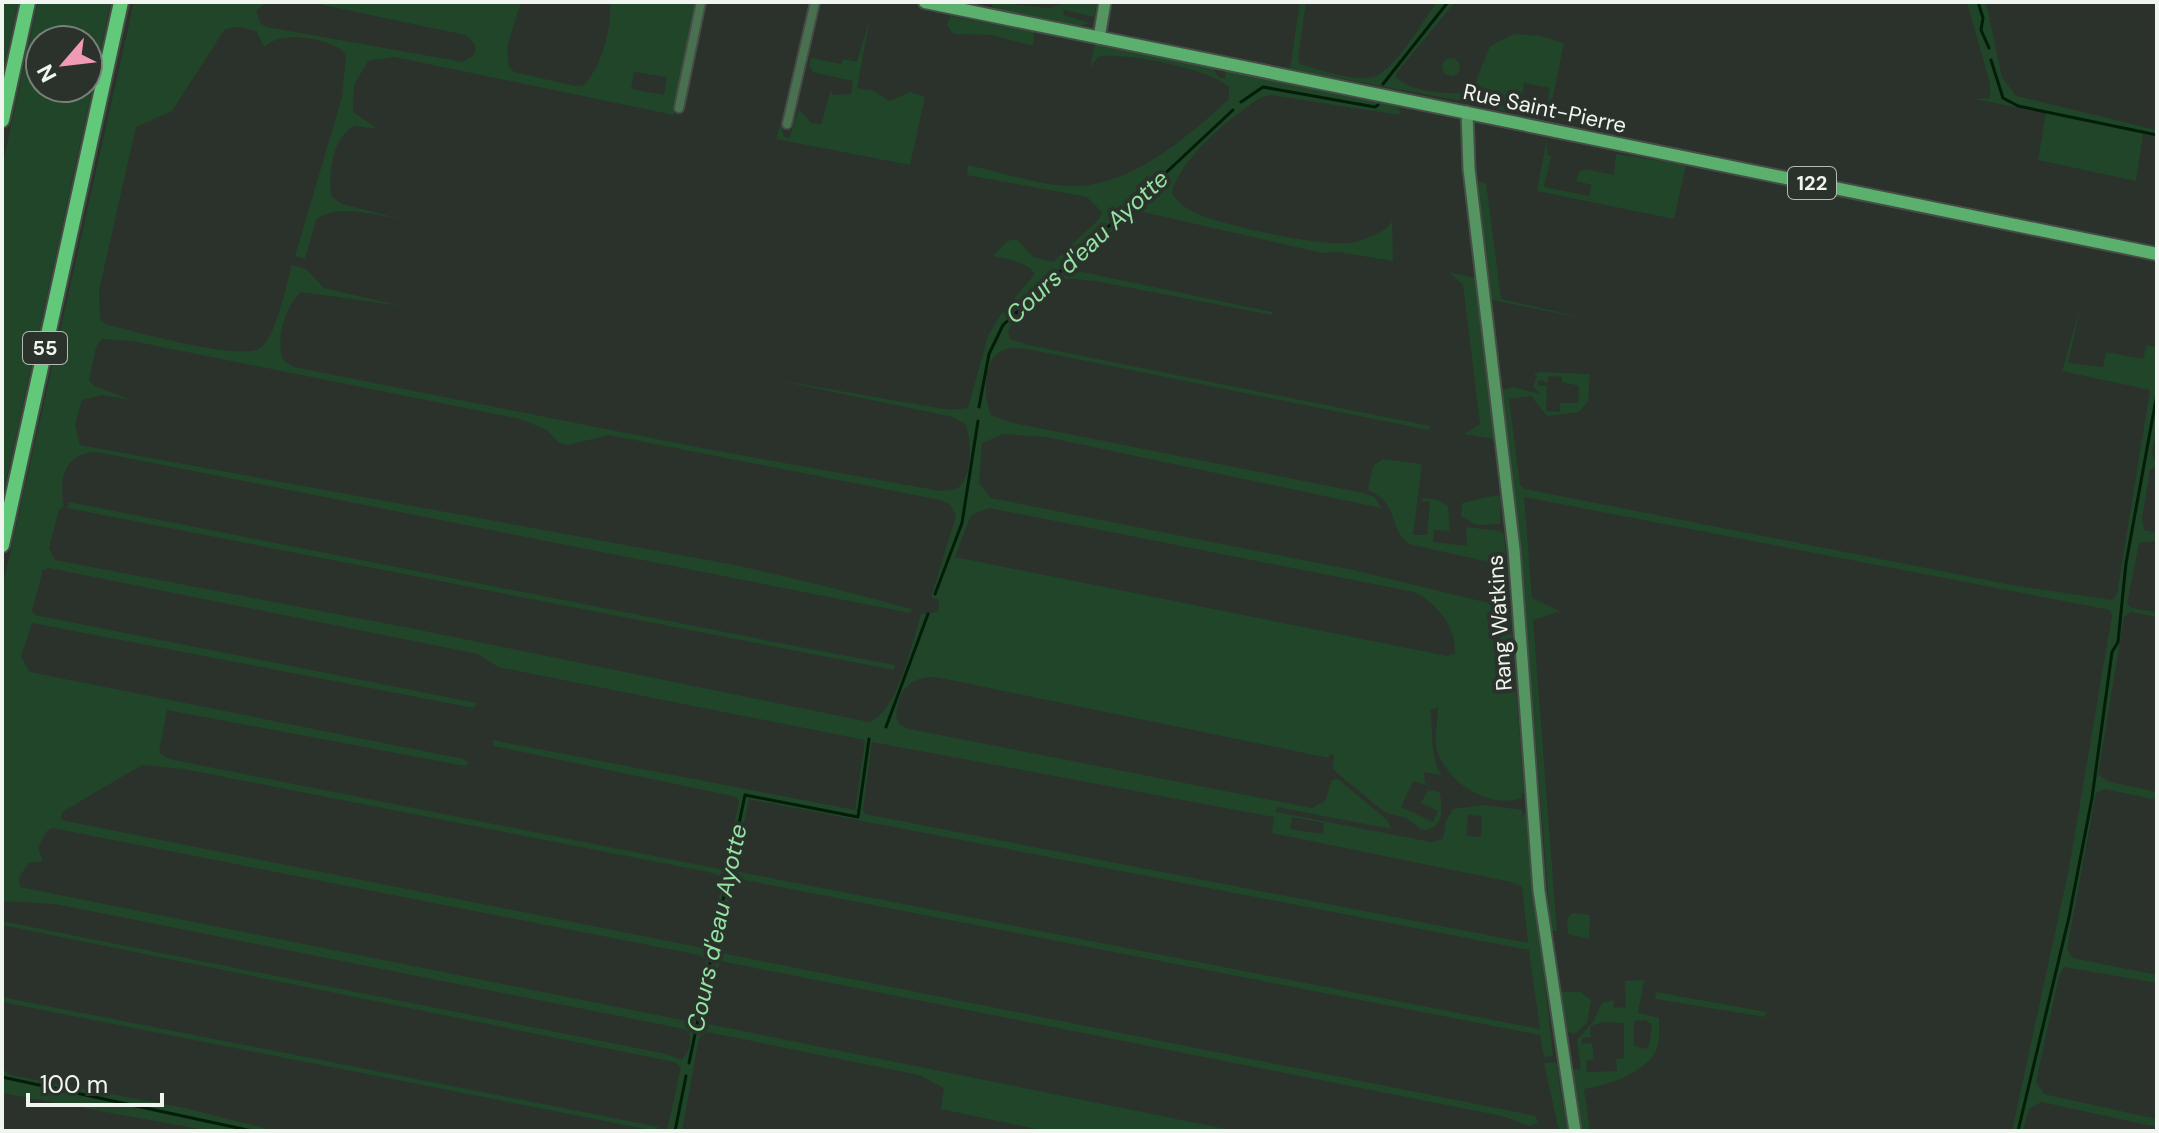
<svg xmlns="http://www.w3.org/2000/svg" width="2159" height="1133" font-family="'DM Sans',sans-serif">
  <rect width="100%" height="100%" fill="#2a322b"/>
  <path fill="#214529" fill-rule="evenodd" d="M 2,2 L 18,2 L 2,77 Z
    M 38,2 L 111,2 L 2,500 L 2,167 ZM 40,40 L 88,40 L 88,88 L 40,88 Z
    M 134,2 L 267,2 L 256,11 L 261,24 L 267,27 L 463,62 L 474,55 C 478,45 473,41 465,35 L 309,2 L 521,2 L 507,47 L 509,67 L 514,72 L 575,86 L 584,85 C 602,66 612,28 610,2 L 695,2 L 674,115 L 394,57 L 368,61 L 354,85 L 353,112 L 378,129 L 355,126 C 333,134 327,178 332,197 L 342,204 L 416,223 C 391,218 335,201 316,220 L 305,259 L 295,256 L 342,97 L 346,54 C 330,37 280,30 264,47 L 256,31 L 240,27 L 225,29 L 172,111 L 136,127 L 99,291 L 100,320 L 108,325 C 135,331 246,364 263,346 C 277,331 286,285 292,265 L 306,269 L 324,288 L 401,306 L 301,292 C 286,305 274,342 284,361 L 294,367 L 712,450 L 941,491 C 948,490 955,491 960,486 C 972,474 972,438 965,424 L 953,417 L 771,379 L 950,410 L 968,408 L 988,336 L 1001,314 L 1035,274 C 1027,261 1007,259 993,256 L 1007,241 L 1017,239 L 1033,257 L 1053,262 L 1098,220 L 1102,212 L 1087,197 L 967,175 L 968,165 C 1000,172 1032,183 1064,186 C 1126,191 1188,137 1229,99 L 1229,87 C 1212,70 1122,51 1098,57 L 1090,68 L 1095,44 L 1214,69 L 1219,78 L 1225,78 L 1226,71 L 1399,107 L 1400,115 L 1270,95 L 1260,98 C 1232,116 1178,160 1172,194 C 1178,202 1186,209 1196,213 C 1223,226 1320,246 1349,243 C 1362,241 1386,233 1392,221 L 1393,261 L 1338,252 L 1322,253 L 1143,212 L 1132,215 L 1076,260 L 1071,266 L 1073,270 L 1272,312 L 1272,315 L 1095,281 L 1060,278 L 1016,315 L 1008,332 L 1010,339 L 1028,345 L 1430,426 L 1428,430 L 1032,350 C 1025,349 1013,347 1006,349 C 982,356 983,398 991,415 L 1009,422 L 1364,493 L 1375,497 L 1381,508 L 1046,437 L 1003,434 L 982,443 L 979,483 L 991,498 L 1353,570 L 1505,607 L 1504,572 L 1507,573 L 1524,792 L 1523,795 L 1521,792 L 1522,798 C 1488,810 1442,780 1436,745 C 1435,732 1438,719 1438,707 L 1430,710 C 1434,733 1429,753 1441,775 L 1424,772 L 1425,783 L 1430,786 L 1413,781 L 1401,807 L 1433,822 L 1438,811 L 1421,803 L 1428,790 L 1440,792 C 1442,807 1445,825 1427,830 L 1420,829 L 1407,818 L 1386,813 L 1337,773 L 1333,768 L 1334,755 L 1330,754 L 1329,758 L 936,677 C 909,676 898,691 896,717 L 900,725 L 909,729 L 1312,808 L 1325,801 L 1332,780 L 1338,779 L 1388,821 L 1391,829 L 1277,807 L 1276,812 L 1431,842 L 1443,839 L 1446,821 L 1453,809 L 1484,805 L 1522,810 L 1522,819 L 1524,813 L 1526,815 L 1553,1056 L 1544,1057 L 1540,1035 L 734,878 L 722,953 L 1536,1116 L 1538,1123 L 1530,1126 L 1502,1116 L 720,961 L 705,1020 L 708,1024 L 1236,1131 L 1046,1131 L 941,1109 L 944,1088 L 919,1075 L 707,1032 L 699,1038 L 682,1131 L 667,1131 L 681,1067 L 674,1062 L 2,925 L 2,921 L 666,1054 L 682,1060 L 690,1047 L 690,1032 L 684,1029 L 55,904 L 2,901 L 2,589 ZM 634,72 L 667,77 L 664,95 L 631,89 ZM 102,339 L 132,341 L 520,419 L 547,430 L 559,443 L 568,445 L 609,435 L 940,500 L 950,505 L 956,516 L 931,597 L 939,600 L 938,612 L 921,614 C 913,640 897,714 869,722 L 415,629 L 55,560 L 49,548 L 59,510 L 64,507 C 58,479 65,452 97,452 L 910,613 L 912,609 C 851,592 791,577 729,564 L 80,445 L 75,425 L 82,400 L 102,395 L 132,400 L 94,386 L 89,380 L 96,347 ZM 989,508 L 1414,592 C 1437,604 1456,626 1455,653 L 1447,656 L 955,557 L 971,515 ZM 49,568 L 478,654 L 498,667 L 865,740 L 855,810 L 492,740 L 494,746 L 737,797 L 739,802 L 724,870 L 169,759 L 159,753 L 167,710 L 465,766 L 469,763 L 464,759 L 30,672 L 21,657 L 32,623 L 474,708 L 477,703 L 35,615 L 32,610 L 43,570 ZM 872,742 L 1274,817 L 1272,833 L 1511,882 L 1522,887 L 1528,943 L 865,814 L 863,810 ZM 142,765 L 184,769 L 708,872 L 723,877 L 708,949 L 61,820 L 62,812 ZM 749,799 L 1529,950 L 1540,1029 L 735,871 ZM 1468,815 L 1482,816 L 1481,837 L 1466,836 ZM 1292,817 L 1324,823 L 1323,834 L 1290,829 ZM 52,828 L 699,955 L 706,959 L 692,1022 L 20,887 L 19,877 L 29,863 L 43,861 L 38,848 L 46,832 Z
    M 990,2 L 1049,8 L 1067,2 L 1097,2 L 1094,17 L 1064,10 L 1063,15 L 1090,23 L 1080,26 L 994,9 Z
    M 1300,2 L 1306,2 L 1298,59 L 1300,64 C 1320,70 1356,83 1376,76 C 1394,69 1425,19 1437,2 L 1455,2 L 1395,75 C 1401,90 1453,97 1467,91 L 1467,102 L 1290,69 Z
    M 1967,2 L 1986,2 L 2002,77 L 2016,96 L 2157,130 L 2157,137 L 2143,134 L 2136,181 L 2038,160 L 2046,113 L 1974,99 L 1990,98 L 1990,83 Z
    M 950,16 L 1034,32 L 1033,46 L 993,35 L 954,34 L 947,26 Z
    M 870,18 L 857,88 L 872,90 L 890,101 L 910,92 L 925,97 L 910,165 L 776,139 L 781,123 L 784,137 L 789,138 L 799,109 L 811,123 L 821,125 L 831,90 L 833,95 L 851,94 L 853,81 L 813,72 L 809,66 L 811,58 L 841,64 L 843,59 L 857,62 Z
    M 1514,34 L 1540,36 L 1564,43 L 1548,120 L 1545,116 L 1550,88 L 1524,83 L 1519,114 L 1472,104 L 1476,81 L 1490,46 Z
    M1442 67a9 9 0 1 1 18 0a9 9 0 1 1-18 0Z
    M 1547,138 L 1547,155 L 1551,156 L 1544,187 L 1589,196 L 1592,185 L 1576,181 L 1579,172 L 1586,169 L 1614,175 L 1616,154 L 1686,165 L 1674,219 L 1537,191 Z
    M 1478,181 L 1486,183 L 1501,299 L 1597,321 L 1492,300 Z
    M 1449,272 L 1475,278 L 1494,439 L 1464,434 L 1480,424 L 1463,285 Z
    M 2082,301 L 2068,363 L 2103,367 L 2106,352 L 2143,359 L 2147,345 L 2156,347 L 2157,341 L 2157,427 L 2152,453 L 2157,467 L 2150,470 L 2142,518 L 2144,530 L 2157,533 L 2157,541 L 2139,543 L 2127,604 L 2132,608 L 2157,612 L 2157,617 L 2131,612 L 2124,617 L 2098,775 L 2111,782 L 2157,792 L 2157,800 L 2104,789 L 2096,793 L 2067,949 L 2073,958 L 2157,975 L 2157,983 L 2064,967 L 2059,976 L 2036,1082 L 2044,1094 L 2157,1119 L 2157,1127 L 2041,1102 L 2029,1109 L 2023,1131 L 2012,1131 L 2069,868 L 2112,615 L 2110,610 L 1524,497 L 1532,598 L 1560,611 L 1533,620 L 1557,931 L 1551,931 L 1520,546 L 1502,390 L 1514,387 L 1540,394 L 1533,386 L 1537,376 L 1533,374 L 1540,372 L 1590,374 L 1588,401 L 1579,412 L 1547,416 L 1531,396 L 1509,399 L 1520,485 L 1525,489 L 2012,585 L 2112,600 L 2117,594 L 2150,390 L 2062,371 ZM 1548,376 L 1562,377 L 1562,382 L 1579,386 L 1578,403 L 1560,403 L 1560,412 L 1546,411 L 1547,386 L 1538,386 L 1538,380 L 1548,383 Z
    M 1383,459 L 1422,464 L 1413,535 L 1427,535 L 1430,502 L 1422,501 L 1423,498 L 1438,500 L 1448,506 L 1450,531 L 1434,530 L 1433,542 L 1467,546 L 1466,527 L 1500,531 L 1504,534 L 1507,566 L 1409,544 C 1387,528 1401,504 1368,490 L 1373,466 Z
    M 1497,495 L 1501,497 L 1500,524 L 1476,525 L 1461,516 L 1462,503 Z
    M 69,502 L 790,645 L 895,665 L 894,670 L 67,508 Z
    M 1572,913 L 1590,915 L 1589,939 L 1568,934 L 1567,919 Z
    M 1644,980 L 1638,1013 L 1659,1018 C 1659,1026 1660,1036 1658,1044 C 1653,1071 1607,1086 1584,1089 L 1590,1131 L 1582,1131 L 1571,1073 L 1572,1069 L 1581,1070 L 1577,1040 L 1593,1022 L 1602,1003 L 1613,1000 L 1614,1008 L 1626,1007 L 1625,981 ZM 1634,1021 L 1645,1020 L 1652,1025 L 1649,1046 L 1645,1049 L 1634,1045 ZM 1603,1022 L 1624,1023 L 1624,1058 L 1616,1059 L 1617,1071 L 1587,1072 L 1586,1061 L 1594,1059 L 1592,1043 L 1582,1044 L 1582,1038 L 1591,1037 L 1590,1026 Z
    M 1560,992 L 1581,992 L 1591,1000 L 1587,1023 L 1574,1034 L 1564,1030 Z
    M 1656,992 L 1767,1012 L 1765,1017 L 1655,999 Z
    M 2,997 L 659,1127 L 655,1131 L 2,1002 Z
    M 1556,1062 L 1567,1131 L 1559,1131 L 1544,1063 Z
    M 2,1068 L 10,1075 L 185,1108 L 276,1131 L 210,1131 L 2,1093 Z"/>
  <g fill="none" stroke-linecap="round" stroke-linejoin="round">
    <path stroke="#021e09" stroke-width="3" d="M 1978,2 L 1983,18 L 1981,30 L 1989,48
      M 1991,60 L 2003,98 L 2018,106 L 2157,135
      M 1383,84 L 1448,2
      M 1241,102 L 1263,87 L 1375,107 L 1378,105
      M 979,407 L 989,354 L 1003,325 L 1233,110
      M 935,594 L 962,523 L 978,421
      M 886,727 L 928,614
      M 689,1063 L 745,795 L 858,817 L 869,739
      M 2,1077 L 252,1131
      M 675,1131 L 686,1076
      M 2018,1131 L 2069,917 L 2092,798 L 2112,652 L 2118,642 L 2126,563 L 2157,394"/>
    <g stroke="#464d47" stroke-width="12">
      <path id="street" d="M 679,108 L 701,2
        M 787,124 L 815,2"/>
    </g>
    <g stroke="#464d47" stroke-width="15">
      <path id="secondary" d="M 1099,38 L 1105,2
        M 1467,112 L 1469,169 L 1514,549 L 1539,891 L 1575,1131"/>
    </g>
    <g stroke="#464d47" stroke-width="16">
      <path id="primary" d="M 925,2 L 2157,254"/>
    </g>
    <g stroke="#464d47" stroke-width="18">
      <path id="highway" d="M 2,120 L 28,2
        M 2,545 L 121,2"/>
    </g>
    <use href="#street" stroke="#497150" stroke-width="8"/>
    <use href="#secondary" stroke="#549561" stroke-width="11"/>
    <use href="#primary" stroke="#5bb06e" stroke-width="12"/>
    <use href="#highway" stroke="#61c979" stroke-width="14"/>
  </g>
  <g text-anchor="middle" stroke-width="8" stroke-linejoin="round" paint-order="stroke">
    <g fill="#2a322b" stroke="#b5bab5" stroke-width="2">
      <rect x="1788" y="167" width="48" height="32" rx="6"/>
      <rect x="23" y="332" width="44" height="32" rx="6"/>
    </g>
    <g font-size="20" font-weight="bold" fill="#f0f5f0">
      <text x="1812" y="190">122</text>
      <text x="45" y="355">55</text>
    </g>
    <g font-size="22" fill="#f0f5f0" stroke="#2a322b">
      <text transform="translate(1545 108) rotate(12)" y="8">Rue Saint-Pierre</text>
      <text transform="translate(1499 623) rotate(-94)" y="8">Rang Watkins</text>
    </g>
    <g font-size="24" font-style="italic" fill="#93e3a2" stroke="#2a322b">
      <text transform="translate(1087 247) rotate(-43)" y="8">Cours d'eau Ayotte</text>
      <text transform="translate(717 928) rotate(-78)" y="8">Cours d'eau Ayotte</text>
    </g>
  </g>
  <rect width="2159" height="1133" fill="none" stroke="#f0f5f0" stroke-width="8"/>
  <g transform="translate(64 64) rotate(242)"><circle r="38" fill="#2a322b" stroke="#79807a" stroke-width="2"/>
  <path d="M0-6L14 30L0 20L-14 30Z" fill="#f09ab5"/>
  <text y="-12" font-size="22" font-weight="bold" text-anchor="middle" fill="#f0f5f0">N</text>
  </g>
  <path d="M28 1093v12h134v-12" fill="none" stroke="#f0f5f0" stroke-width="4"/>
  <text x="40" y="1093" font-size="24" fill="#f0f5f0" stroke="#2a322b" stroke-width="6" paint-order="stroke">100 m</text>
</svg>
